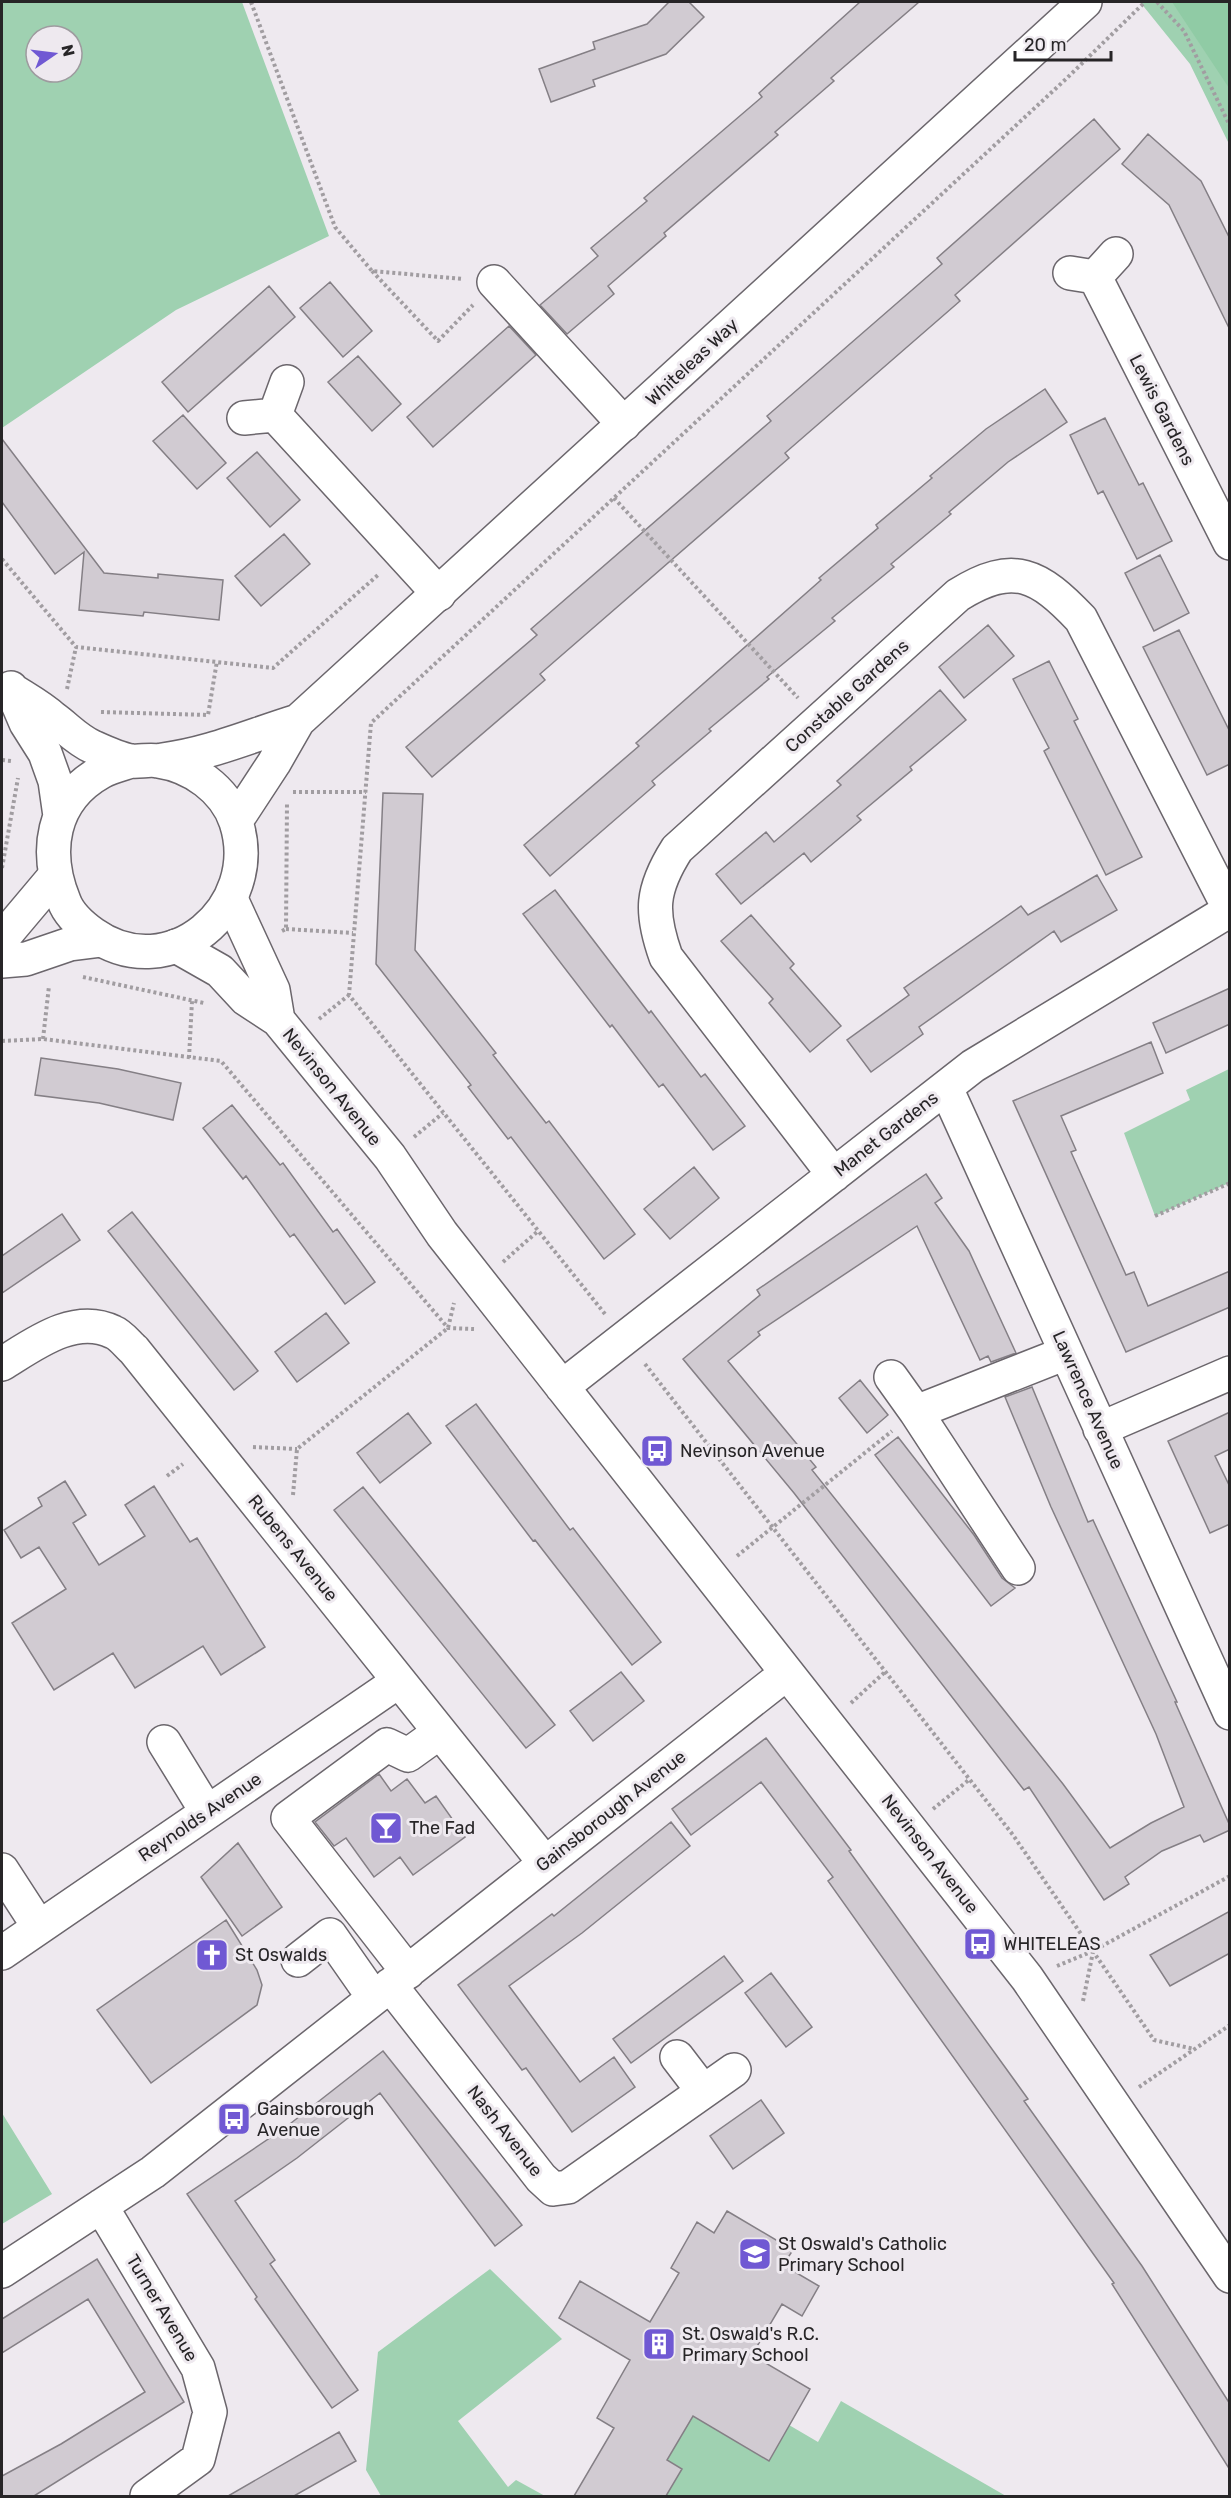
<svg xmlns="http://www.w3.org/2000/svg" width="1231" height="2498" font-family="Rubik,sans-serif">
  <rect width="100%" height="100%" fill="#eee9ef"/>
  <path fill="#9fd1b1" fill-rule="evenodd" d="M 2,2 L 242,2 L 329,236 L 176,310 L 2,428 ZM 36,36 L 72,36 L 72,72 L 36,72 Z
    M 1140,2 L 1229,2 L 1229,144 L 1190,64 Z
    M 1229,1069 L 1229,1183 L 1155,1216 L 1124,1133 L 1190,1100 L 1186,1090 Z
    M 2,2113 L 52,2194 L 2,2224 Z
    M 490,2269 L 562,2339 L 458,2421 L 508,2487 L 516,2480 L 545,2496 L 381,2496 L 366,2470 L 378,2352 Z
    M 841,2401 L 1006,2496 L 666,2496 L 682,2469 L 667,2460 L 693,2416 L 768,2461 L 789,2425 L 818,2442 Z"/>
  <path fill="#90cba5" d="M 1172,2 L 1229,2 L 1229,88 Z"/>
  <path fill="#d1cbd2" stroke="#847f85" stroke-width="1.5" d="M 669,2 L 689,2 L 704,17 L 666,54 L 593,80 L 595,86 L 551,102 L 539,69 L 595,49 L 593,42 L 647,24 Z
    M 860,2 L 919,2 L 831,78 L 834,81 L 775,132 L 778,135 L 664,233 L 666,236 L 608,286 L 614,294 L 567,334 L 540,305 L 598,256 L 591,248 L 647,201 L 644,198 L 762,97 L 759,93 Z
    M 1094,119 L 1120,149 L 955,295 L 960,301 L 785,453 L 789,458 L 540,674 L 545,680 L 432,777 L 406,747 L 537,635 L 531,629 L 771,421 L 767,416 L 942,264 L 937,258 Z
    M 1148,134 L 1201,181 L 1230,239 L 1230,330 L 1169,205 L 1122,164 Z
    M 330,282 L 372,331 L 343,357 L 300,308 Z
    M 269,286 L 295,317 L 188,412 L 162,382 Z
    M 509,326 L 536,355 L 433,447 L 407,417 Z
    M 358,356 L 401,404 L 372,431 L 328,382 Z
    M 1045,389 L 1067,422 L 1008,462 L 949,512 L 951,514 L 891,564 L 894,567 L 832,618 L 835,621 L 767,677 L 769,679 L 709,729 L 711,731 L 652,781 L 655,785 L 550,876 L 524,845 L 639,746 L 636,743 L 821,580 L 819,578 L 878,528 L 876,525 L 932,478 L 930,476 L 986,429 Z
    M 183,415 L 226,463 L 197,489 L 153,441 Z
    M 1105,418 L 1139,485 L 1143,483 L 1172,541 L 1137,559 L 1103,491 L 1098,494 L 1070,435 Z
    M 2,439 L 104,573 L 158,578 L 158,574 L 223,580 L 219,620 L 144,612 L 143,616 L 79,610 L 84,552 L 55,574 L 2,502 Z
    M 257,452 L 300,500 L 270,527 L 227,478 Z
    M 284,534 L 310,564 L 261,606 L 235,576 Z
    M 1160,555 L 1189,613 L 1154,631 L 1125,573 Z
    M 988,625 L 1014,656 L 964,698 L 939,667 Z
    M 1179,630 L 1230,732 L 1230,764 L 1207,775 L 1143,647 Z
    M 1049,661 L 1078,719 L 1074,721 L 1142,857 L 1106,875 L 1044,751 L 1049,748 L 1013,679 Z
    M 940,690 L 966,720 L 910,767 L 912,770 L 857,816 L 861,820 L 811,862 L 804,853 L 741,904 L 716,874 L 766,832 L 774,842 L 841,785 L 837,781 Z
    M 383,793 L 423,794 L 415,950 L 496,1053 L 493,1055 L 546,1123 L 549,1121 L 635,1234 L 604,1259 L 511,1137 L 508,1139 L 468,1087 L 471,1085 L 376,964 Z
    M 1097,875 L 1117,910 L 1061,942 L 1054,931 L 919,1027 L 923,1034 L 871,1072 L 847,1040 L 909,995 L 904,988 L 1021,906 L 1028,915 Z
    M 555,890 L 649,1013 L 651,1011 L 701,1077 L 705,1074 L 745,1126 L 713,1150 L 663,1084 L 659,1087 L 612,1025 L 610,1027 L 523,914 Z
    M 751,915 L 794,964 L 790,968 L 841,1026 L 810,1052 L 769,1003 L 773,999 L 721,941 Z
    M 1230,988 L 1230,1024 L 1166,1053 L 1153,1023 Z
    M 1151,1042 L 1163,1073 L 1061,1116 L 1076,1150 L 1071,1152 L 1126,1275 L 1134,1272 L 1148,1306 L 1230,1271 L 1230,1307 L 1126,1352 L 1013,1101 Z
    M 41,1058 L 118,1069 L 181,1083 L 173,1120 L 99,1103 L 35,1095 Z
    M 232,1105 L 280,1165 L 283,1163 L 333,1232 L 337,1229 L 375,1282 L 345,1304 L 294,1234 L 290,1237 L 246,1176 L 243,1179 L 203,1128 Z
    M 694,1167 L 719,1198 L 670,1239 L 644,1209 Z
    M 926,1174 L 942,1198 L 935,1203 L 969,1251 L 1016,1353 L 991,1362 L 988,1356 L 980,1360 L 917,1226 L 758,1332 L 760,1335 L 728,1361 L 816,1467 L 812,1470 L 1063,1784 L 1110,1848 L 1151,1823 L 1184,1807 L 1156,1734 L 1051,1507 L 1005,1397 L 1032,1387 L 1088,1522 L 1093,1520 L 1177,1702 L 1175,1702 L 1230,1826 L 1230,1830 L 1204,1842 L 1200,1835 L 1162,1851 L 1125,1877 L 1129,1884 L 1104,1900 L 1029,1787 L 1024,1790 L 794,1493 L 683,1359 L 760,1295 L 757,1290 Z
    M 132,1212 L 258,1371 L 234,1390 L 108,1231 Z
    M 62,1214 L 80,1240 L 2,1293 L 2,1256 Z
    M 326,1313 L 349,1343 L 297,1382 L 275,1352 Z
    M 860,1380 L 888,1415 L 867,1433 L 839,1398 Z
    M 476,1404 L 570,1530 L 573,1528 L 661,1642 L 632,1665 L 535,1540 L 533,1541 L 446,1426 Z
    M 1230,1412 L 1230,1449 L 1215,1456 L 1230,1487 L 1230,1524 L 1210,1533 L 1168,1441 Z
    M 408,1413 L 431,1443 L 380,1483 L 357,1453 Z
    M 898,1437 L 974,1535 L 1002,1578 L 1015,1588 L 991,1606 L 875,1455 Z
    M 65,1481 L 86,1515 L 73,1523 L 99,1565 L 145,1536 L 125,1505 L 154,1486 L 190,1542 L 197,1538 L 265,1647 L 221,1675 L 203,1646 L 135,1688 L 113,1653 L 54,1690 L 12,1623 L 66,1589 L 39,1547 L 21,1558 L 4,1530 L 42,1506 L 38,1498 Z
    M 363,1487 L 555,1725 L 526,1748 L 334,1510 Z
    M 621,1672 L 644,1701 L 593,1741 L 570,1711 Z
    M 766,1738 L 851,1850 L 849,1851 L 1028,2099 L 1024,2101 L 1142,2266 L 1230,2404 L 1230,2470 L 1112,2284 L 1114,2283 L 828,1881 L 833,1877 L 761,1782 L 691,1835 L 672,1809 Z
    M 379,1774 L 391,1791 L 407,1779 L 425,1803 L 436,1796 L 465,1837 L 413,1875 L 400,1857 L 374,1877 L 346,1838 L 334,1846 L 315,1822 Z
    M 671,1822 L 690,1846 L 582,1933 L 509,1986 L 580,2082 L 614,2057 L 635,2087 L 572,2132 L 526,2068 L 522,2070 L 458,1985 L 552,1914 L 554,1916 Z
    M 238,1843 L 282,1907 L 242,1936 L 201,1877 Z
    M 1230,1911 L 1230,1953 L 1170,1986 L 1150,1955 Z
    M 226,1920 L 257,1970 L 262,1985 L 257,2005 L 151,2083 L 97,2010 Z
    M 724,1956 L 743,1981 L 631,2063 L 613,2039 Z
    M 771,1973 L 812,2027 L 786,2047 L 745,1993 Z
    M 383,2051 L 522,2225 L 495,2246 L 380,2093 L 297,2158 L 235,2201 L 275,2260 L 270,2264 L 358,2390 L 332,2408 L 255,2299 L 257,2297 L 187,2194 L 286,2127 Z
    M 761,2100 L 784,2133 L 733,2169 L 710,2136 Z
    M 727,2211 L 793,2250 L 783,2265 L 819,2286 L 802,2316 L 782,2304 L 752,2355 L 810,2389 L 769,2461 L 693,2416 L 667,2460 L 682,2469 L 666,2496 L 574,2496 L 614,2428 L 597,2418 L 630,2360 L 559,2318 L 580,2281 L 650,2322 L 679,2273 L 671,2268 L 697,2222 L 714,2233 Z
    M 97,2259 L 184,2402 L 34,2496 L 2,2496 L 2,2476 L 61,2444 L 145,2392 L 88,2299 L 2,2353 L 2,2319 Z
    M 339,2432 L 356,2461 L 294,2496 L 228,2496 Z"/>
  <g fill="none" stroke-linecap="round" stroke-linejoin="round">
    <g stroke="#6b666c" stroke-width="36">
      <path id="minor" d="M 1070,273 L 1095,277 L 1116,254
        M 1095,277 L 1230,543
        M 494,282 L 624,424
        M 275,415 L 439,594
        M 244,418 L 275,415 L 287,382
        M 231,899 L 273,990 L 278,1020
        M 2,943 L 6,934 L 54,877
        M 176,946 L 220,971 L 246,999 L 278,1020 L 390,1157 L 442,1234 L 1027,1978 L 1230,2276
        M 2,961 L 26,959 L 70,944 L 102,940
        M 946,1088 L 1230,1713
        M 834,1175 L 666,957 C 650,912 651,890 677,849 L 958,595 C 1014,560 1039,575 1081,619 L 1230,910
        M 2,1364 C 33,1345 74,1313 113,1332 C 121,1335 128,1345 134,1350 L 545,1863
        M 891,1377 L 916,1412
        M 562,1387 L 973,1066 L 1230,910
        M 1100,1429 L 1230,1373
        M 1018,1568 L 916,1412 L 1066,1353
        M 164,1742 L 207,1812
        M 2,1870 L 39,1927
        M 2,1953 L 399,1681
        M 298,1960 L 330,1935 L 374,1998
        M 408,1972 L 288,1818 L 387,1745 L 408,1755 L 440,1732
        M 390,1985 L 541,2178 L 553,2189 L 568,2187 L 734,2070
        M 677,2057 L 703,2091
        M 101,2206 L 198,2368 L 210,2412 L 198,2459 L 147,2496
        M 2,2271 L 153,2172 L 787,1673"/>
    </g>
    <g stroke="#6b666c" stroke-width="36">
      <path id="major" d="M 11,688 L 26,723 L 45,753 L 55,781 L 60,816
        M 12,690 C 26,699 41,707 53,718 C 67,728 77,740 93,747 C 104,752 119,759 131,761 C 140,762 150,759 158,761 C 192,766 225,789 236,822 C 264,908 169,988 93,934 C 82,926 69,915 64,901 C 44,852 51,800 101,772 C 110,767 122,764 131,761
        M 162,760 C 210,754 252,735 298,721
        M 236,821 L 274,763 L 298,721 L 1085,2"/>
    </g>
    <path stroke="#a19da1" stroke-width="4" stroke-dasharray="3 3" stroke-linecap="butt" d="M 251,2 L 335,227 L 372,271 L 463,279
      M 1157,2 L 1184,31 L 1230,126
      M 372,271 L 438,341 L 473,305
      M 614,498 L 798,698
      M 2,559 L 76,647 L 273,668 L 379,574
      M 67,689 L 76,647
      M 101,712 L 208,715 L 217,661
      M 2,760 L 11,761
      M 293,792 L 366,792
      M 2,868 L 18,778
      M 286,929 L 353,933
      M 282,931 L 286,929 L 287,803
      M 83,977 L 204,1003
      M 319,1019 L 349,995
      M 43,1039 L 49,986
      M 2,1041 L 43,1039 L 221,1061 L 448,1328 L 474,1329
      M 189,1058 L 192,1001
      M 414,1137 L 443,1113
      M 1155,1216 L 1230,1183
      M 503,1262 L 538,1231
      M 605,1314 L 349,995 L 371,723 L 1066,79 L 1145,2
      M 645,1364 L 1013,1835 L 1154,2040 L 1194,2049
      M 253,1447 L 297,1449
      M 167,1476 L 183,1464
      M 293,1495 L 297,1449 L 448,1328 L 454,1303
      M 737,1556 L 892,1431
      M 851,1703 L 886,1671
      M 933,1809 L 970,1779
      M 1057,1966 L 1093,1951 L 1230,1876
      M 1083,2001 L 1093,1952
      M 1139,2087 L 1230,2025"/>
    <use href="#minor" stroke="#fff" stroke-width="33"/>
    <use href="#major" stroke="#fff" stroke-width="33"/>
  </g>
  <defs>
    <g id="bus-square" transform="scale(1.725)"><rect x="-9" y="-9" width="18" height="18" rx="4" fill="#7059d3" stroke="#eee9ef"/><path d="M-5-6H5V4H4V6H2V4H-2V6H-4V4H-5ZM-3.5-4V0h7V-4ZM-3.5 1.2v1.5H-2V1.2ZM2 1.2v1.5H3.5V1.2Z" fill="#fff"/></g>
    <g id="bar-square" transform="scale(1.725)"><rect x="-9" y="-9" width="18" height="18" rx="4" fill="#7059d3" stroke="#eee9ef"/><path d="M-6-5H6L.8 .8V4.5H3.5V6h-7V4.5H-.8V.8Z" fill="#fff"/></g>
    <g id="church-square" transform="scale(1.725)"><rect x="-9" y="-9" width="18" height="18" rx="4" fill="#7059d3" stroke="#eee9ef"/><path d="M-1.2-6h2.4v3.5h3.3v2.4h-3.3V6h-2.4V-.1h-3.3v-2.4h3.3Z" fill="#fff"/></g>
    <g id="school-square" transform="scale(1.725)"><rect x="-9" y="-9" width="18" height="18" rx="4" fill="#7059d3" stroke="#eee9ef"/><path d="M0-5L7-2L0 1L-7-2ZM-4 1L0 2.5L4 1V4Q0 6-4 4Z" fill="#fff"/></g>
    <g id="building-square" transform="scale(1.725)"><rect x="-9" y="-9" width="18" height="18" rx="4" fill="#7059d3" stroke="#eee9ef"/><path d="M-4-6H4V6H1V3H-1V6H-4ZM-2.5-4.3h1.7v1.8h-1.7ZM.8-4.3h1.7v1.8H.8ZM-2.5-1h1.7V.8h-1.7ZM.8-1h1.7V.8H.8Z" fill="#fff"/></g>
  </defs>
  <g fill-rule="evenodd">
    <use href="#bus-square" x="657" y="1451"/>
    <use href="#bar-square" x="386" y="1828"/>
    <use href="#bus-square" x="980" y="1944"/>
    <use href="#church-square" x="212" y="1955"/>
    <use href="#bus-square" x="234" y="2119"/>
    <use href="#school-square" x="755" y="2254"/>
    <use href="#building-square" x="659" y="2344"/>
  </g>
  <g text-anchor="middle" stroke-width="6" stroke-linejoin="round" paint-order="stroke">
    <g font-size="18" fill="#272527" stroke="#eee9ef">
      <text transform="translate(692 362) rotate(-43)" y="6">Whiteleas Way</text>
      <text transform="translate(1162 410) rotate(63)" y="6">Lewis Gardens</text>
      <text transform="translate(847 696) rotate(-42)" y="6">Constable Gardens</text>
      <text transform="translate(332 1087) rotate(51)" y="6">Nevinson Avenue</text>
      <text transform="translate(886 1134) rotate(-38)" y="6">Manet Gardens</text>
      <text transform="translate(1088 1400) rotate(66)" y="6">Lawrence Avenue</text>
      <text transform="translate(293 1548) rotate(51)" y="6">Rubens Avenue</text>
      <text transform="translate(611 1811) rotate(-38)" y="6">Gainsborough Avenue</text>
      <text transform="translate(200 1817) rotate(-34)" y="6">Reynolds Avenue</text>
      <text transform="translate(930 1854) rotate(52)" y="6">Nevinson Avenue</text>
      <text transform="translate(505 2131) rotate(52)" y="6">Nash Avenue</text>
      <text transform="translate(162 2308) rotate(59)" y="6">Turner Avenue</text>
    </g>
    <g font-size="18" fill="#272527" stroke="#eee9ef" text-anchor="start">
      <text x="680" y="1457">Nevinson Avenue</text>
      <text x="409" y="1834">The Fad</text>
      <text x="1003" y="1950">WHITELEAS</text>
      <text x="235" y="1961">St Oswalds</text>
      <text x="257" y="2115">Gainsborough<tspan x="257" dy="21">Avenue</tspan></text>
      <text x="778" y="2250">St Oswald's Catholic<tspan x="778" dy="21">Primary School</tspan></text>
      <text x="682" y="2340">St. Oswald's R.C.<tspan x="682" dy="21">Primary School</tspan></text>
    </g>
  </g>
  <rect width="1231" height="2498" fill="none" stroke="#272527" stroke-width="6"/>
  <g transform="translate(54 54) rotate(76)"><circle r="28" fill="#eee9ef" stroke="#9e9b9f" stroke-width="1.5"/>
  <path d="M0-4.5L10 22L0 15L-10 22Z" fill="#7059d3"/>
  <text y="-9" font-size="16" font-weight="bold" text-anchor="middle" fill="#272527">N</text>
  </g>
  <path d="M1015 51v9h96v-9" fill="none" stroke="#272527" stroke-width="3"/>
  <text x="1024" y="51" font-size="18" fill="#272527" stroke="#eee9ef" stroke-width="4.5" paint-order="stroke">20 m</text>
</svg>
